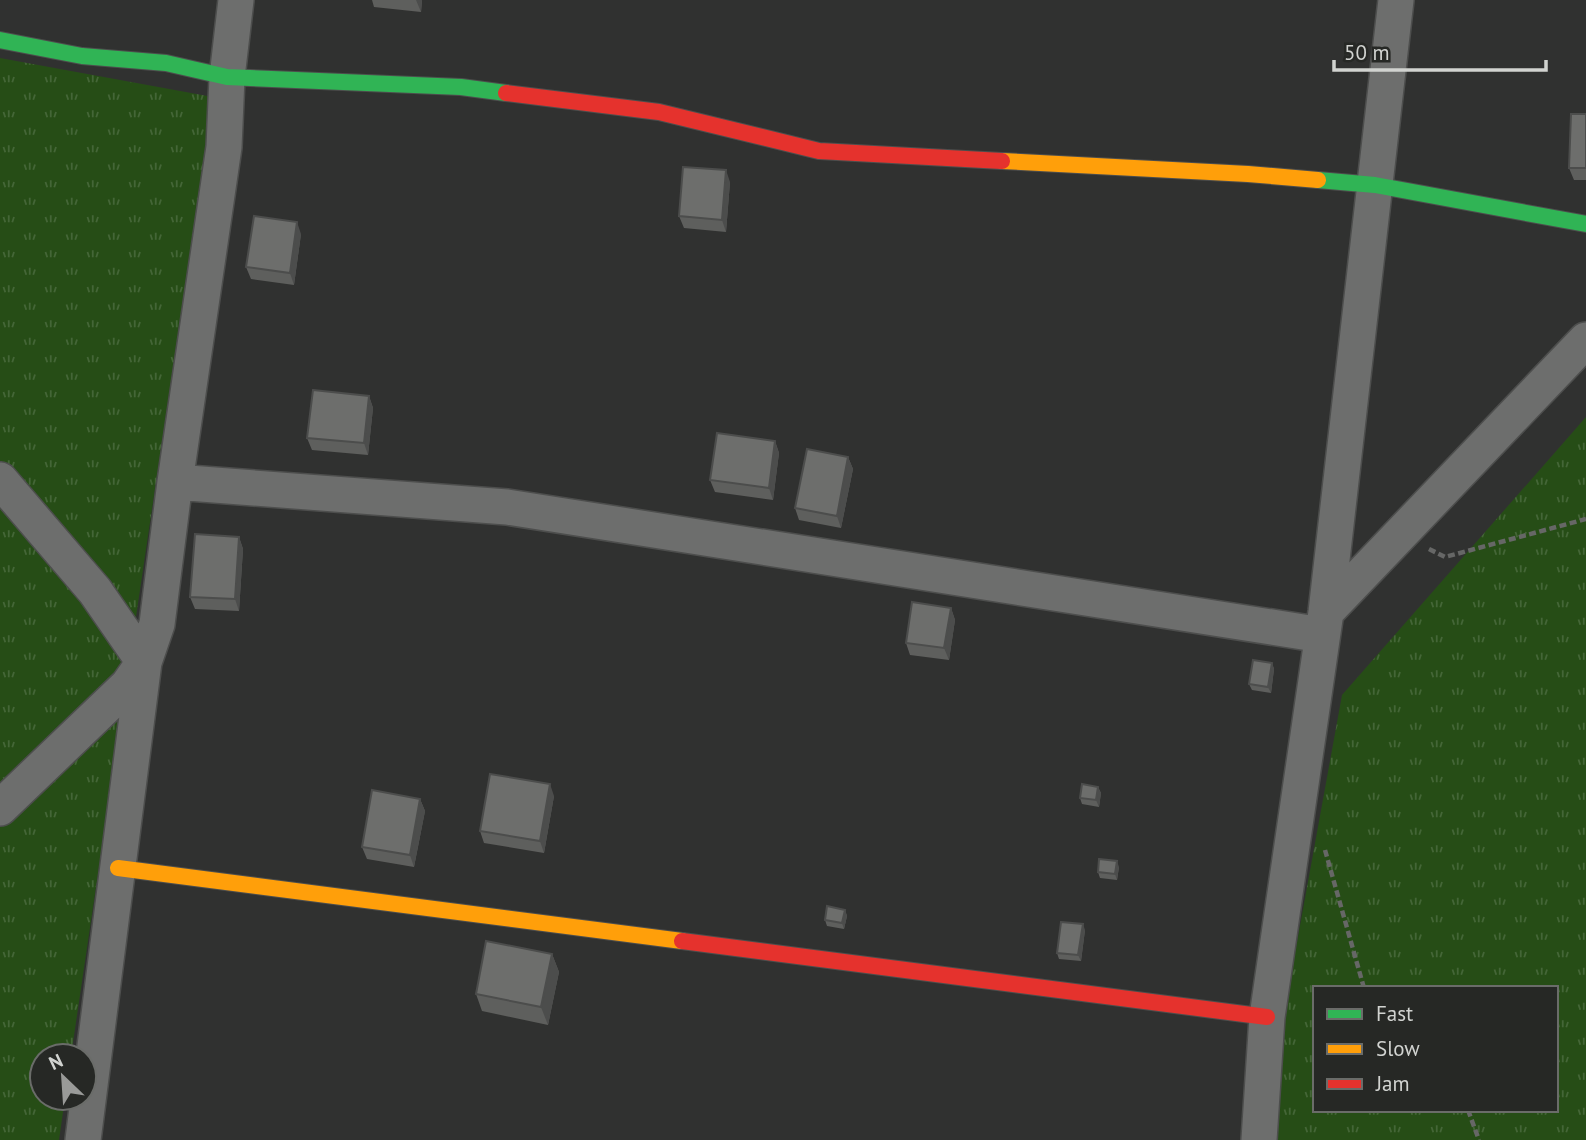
<svg xmlns="http://www.w3.org/2000/svg" width="1586" height="1140" font-family="'PT Sans',sans-serif">
  <defs>
    <pattern id="grass-tufts" width="24" height="20" patternUnits="userSpaceOnUse" patternTransform="scale(1.75)"><rect width="24" height="20" fill="#264d16"/><path d="M3 7l-1-3M5 7V3M7 7l1-3M15 17l-1-3M17 17v-4M19 17l1-3" fill="none" stroke="#446637"/></pattern>
  </defs>
  <rect width="100%" height="100%" fill="#303130"/>
  <path fill="url(#grass-tufts)" fill-rule="evenodd" d="M 0,58 L 213,97 L 71,1056 L 42,1056 L 42,1098 L 65,1098 L 59,1140 L 0,1140 Z
    M 1586,417 L 1586,1140 L 1261,1140 L 1342,695 ZM 1315,988 L 1556,988 L 1556,1110 L 1315,1110 Z"/>
  <g fill="none" stroke-linecap="round" stroke-linejoin="round">
    <g stroke="#4d4e4d" stroke-width="38">
      <path id="street" d="M 0,480 L 95,591 L 144,662
        M 175,482 L 507,507 L 1322,635
        M 1326,612 L 1586,340
        M 0,808 L 128,685 L 144,662
        M 83,1140 L 144,662 L 157,624 L 175,482 L 224,147 L 227,77 L 236,0
        M 1259,1140 L 1267,1017 L 1326,612 L 1396,0"/>
    </g>
    <g stroke="#4d4e4d" stroke-width="18">
      <path id="fast" d="M 0,40 L 82,56 L 166,63 L 227,77 L 461,87 L 506,93
        M 1318,180 L 1375,185 L 1586,224"/>
    </g>
    <g stroke="#4d4e4d" stroke-width="18">
      <path id="slow" d="M 1002,161 L 1248,174 L 1318,180
        M 118,868 L 682,941"/>
    </g>
    <g stroke="#4d4e4d" stroke-width="18">
      <path id="jam" d="M 506,93 L 659,112 L 819,151 L 1002,161
        M 682,941 L 1267,1017"/>
    </g>
    <path stroke="#666766" stroke-width="4.5" stroke-dasharray="7 3.5" stroke-linecap="butt" d="M 1429,549 L 1445,557 L 1586,519
      M 1325,850 L 1364,988
      M 1468,1110 L 1479,1140"/>
    <use href="#street" stroke="#6d6e6d" stroke-width="35"/>
    <use href="#fast" stroke="#30b455" stroke-width="16"/>
    <use href="#slow" stroke="#ff9f0a" stroke-width="16"/>
    <use href="#jam" stroke="#e5322d" stroke-width="16"/>
  </g>
  <path fill="#5e5f5d" d="M 372,0 L 422,0 L 421,12 L 374,7 Z
    M 1586,114 L 1586,180 L 1574,180 L 1569,168 Z
    M 730,182 L 726,232 L 684,228 L 679,216 Z
    M 301,234 L 294,285 L 251,279 L 246,267 Z
    M 369,396 L 373,408 L 368,455 L 312,450 L 307,438 Z
    M 775,441 L 779,453 L 773,500 L 715,492 L 710,480 Z
    M 848,457 L 853,469 L 841,528 L 799,520 L 795,508 Z
    M 239,537 L 243,549 L 239,611 L 195,609 L 190,597 Z
    M 951,608 L 955,620 L 949,660 L 910,655 L 906,643 Z
    M 1272,663 L 1274,669 L 1271,693 L 1252,690 L 1249,684 Z
    M 1098,787 L 1101,793 L 1099,807 L 1082,804 L 1080,798 Z
    M 554,796 L 544,853 L 484,843 L 480,831 Z
    M 420,799 L 425,811 L 414,867 L 367,859 L 362,847 Z
    M 1119,867 L 1117,880 L 1100,878 L 1098,872 Z
    M 845,910 L 847,916 L 844,929 L 827,926 L 825,920 Z
    M 1085,930 L 1081,961 L 1059,959 L 1057,953 Z
    M 552,954 L 559,972 L 548,1025 L 482,1011 L 476,994 Z"/>
  <path fill="#4c4d4c" d="M 416,0 L 422,0 L 421,12 Z
    M 726,170 L 730,182 L 726,232 L 722,220 Z
    M 297,222 L 301,234 L 294,285 L 290,273 Z
    M 369,396 L 373,408 L 368,455 L 364,443 Z
    M 775,441 L 779,453 L 773,500 L 769,488 Z
    M 848,457 L 853,469 L 841,528 L 837,516 Z
    M 239,537 L 243,549 L 239,611 L 235,599 Z
    M 951,608 L 955,620 L 949,660 L 944,648 Z
    M 1272,663 L 1274,669 L 1271,693 L 1268,687 Z
    M 550,784 L 554,796 L 544,853 L 540,841 Z
    M 1098,787 L 1101,793 L 1099,807 L 1096,800 Z
    M 420,799 L 425,811 L 414,867 L 410,855 Z
    M 1117,861 L 1119,867 L 1117,880 L 1115,874 Z
    M 845,910 L 847,916 L 844,929 L 842,923 Z
    M 1083,924 L 1085,930 L 1081,961 L 1078,955 Z
    M 552,954 L 559,972 L 548,1025 L 541,1007 Z"/>
  <path fill="#6d6e6c" stroke="#4c4d4c" stroke-width="2" d="M 1571,114 L 1586,114 L 1586,168 L 1569,168 Z
    M 683,167 L 726,170 L 722,220 L 679,216 Z
    M 254,216 L 297,222 L 290,273 L 246,267 Z
    M 313,390 L 369,396 L 364,443 L 307,438 Z
    M 717,433 L 775,441 L 769,488 L 710,480 Z
    M 807,449 L 848,457 L 837,516 L 795,508 Z
    M 195,534 L 239,537 L 235,599 L 190,597 Z
    M 912,602 L 951,608 L 944,648 L 906,643 Z
    M 1253,660 L 1272,663 L 1268,687 L 1249,684 Z
    M 490,774 L 550,784 L 540,841 L 480,831 Z
    M 1082,784 L 1098,787 L 1096,800 L 1080,798 Z
    M 372,790 L 420,799 L 410,855 L 362,847 Z
    M 1099,859 L 1117,861 L 1115,874 L 1098,872 Z
    M 827,906 L 845,910 L 842,923 L 825,920 Z
    M 1061,922 L 1083,924 L 1078,955 L 1057,953 Z
    M 486,941 L 552,954 L 541,1007 L 476,994 Z"/>
  <rect x="1313" y="986" width="245" height="126" fill="#262825" stroke="#6a6c69" stroke-width="2"/>
  <rect x="1327" y="1009" width="35" height="10" fill="#30b455" stroke="#6a6c69" stroke-width="2"/>
  <text x="1376" y="1021" font-size="21" fill="#d1d3d0">Fast</text>
  <rect x="1327" y="1044" width="35" height="10" fill="#ff9f0a" stroke="#6a6c69" stroke-width="2"/>
  <text x="1376" y="1056" font-size="21" fill="#d1d3d0">Slow</text>
  <rect x="1327" y="1079" width="35" height="10" fill="#e5322d" stroke="#6a6c69" stroke-width="2"/>
  <text x="1376" y="1091" font-size="21" fill="#d1d3d0">Jam</text>
  <g transform="translate(63 1077) rotate(335)"><circle r="33" fill="#262825" stroke="#6a6c69" stroke-width="2"/>
  <path d="M0-5L12 26L0 18L-12 26Z" fill="#999a98"/>
  <text y="-10" font-size="19" font-weight="bold" text-anchor="middle" fill="#d1d3d0">N</text>
  </g>
  <path d="M1334 60v10h212v-10" fill="none" stroke="#d1d3d0" stroke-width="3.5"/>
  <text x="1344" y="60" font-size="21" fill="#d1d3d0" stroke="#262825" stroke-width="5" paint-order="stroke">50 m</text>
</svg>
